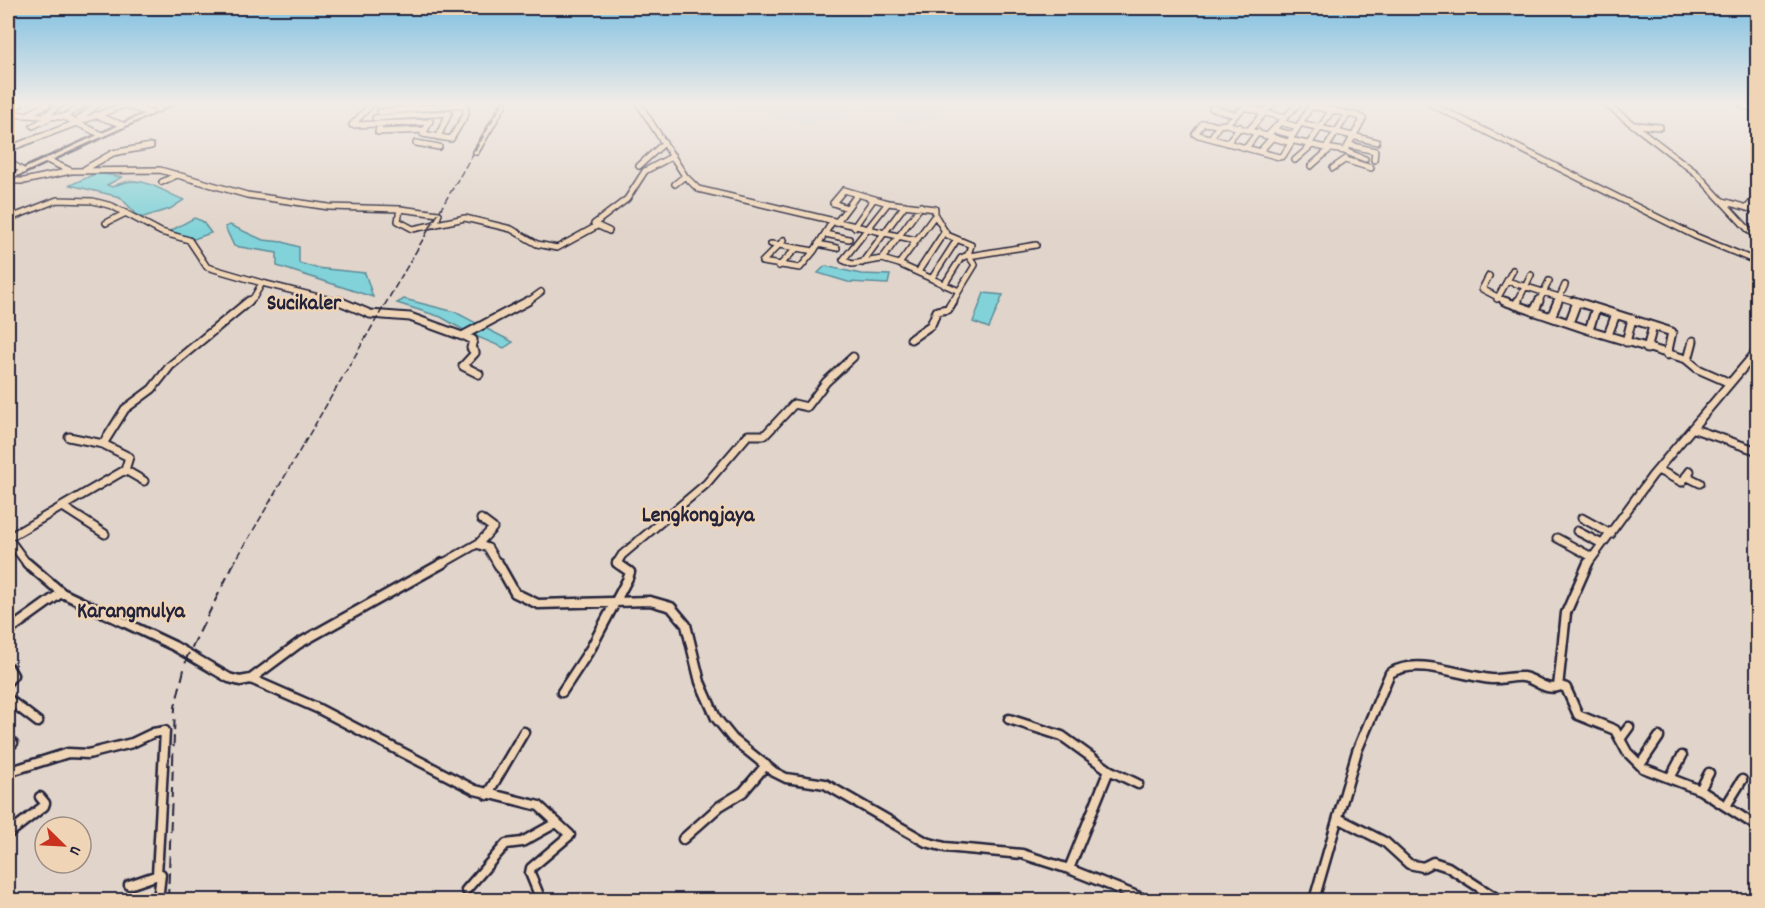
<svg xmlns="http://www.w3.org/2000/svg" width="1765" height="908" font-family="Dekko,sans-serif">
  <rect width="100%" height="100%" fill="#e1d4ca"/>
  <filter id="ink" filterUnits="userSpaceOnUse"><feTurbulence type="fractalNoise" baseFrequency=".0167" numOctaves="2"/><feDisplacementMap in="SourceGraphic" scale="12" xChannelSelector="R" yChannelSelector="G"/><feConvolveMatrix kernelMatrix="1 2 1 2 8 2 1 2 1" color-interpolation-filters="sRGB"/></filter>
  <g filter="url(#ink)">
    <path fill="#d7d3d8" d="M 729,104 L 854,104 L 837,124 L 823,119 L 808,126 L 758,112 L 726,107 Z
      M 858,104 L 943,104 L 940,112 L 920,126 L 895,121 L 902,117 Z"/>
    <path fill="#82d3d9" stroke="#5c8c9a" stroke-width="1.5" d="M 97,173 L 122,177 L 107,185 L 112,187 C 142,172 156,189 184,200 L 170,209 L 140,218 L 120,197 L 70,185 Z
      M 194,218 L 202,221 L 211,233 L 194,239 L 170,231 Z
      M 230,225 L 263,240 L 283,242 L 299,247 L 299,263 L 316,268 L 365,273 L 373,297 L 277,266 L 277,253 L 234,246 L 225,227 Z
      M 825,266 L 861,274 L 890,275 L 888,284 L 848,282 L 818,273 Z
      M 984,293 L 1003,295 L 989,328 L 973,322 Z
      M 404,299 L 455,312 L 478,324 L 467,332 L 441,317 L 397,303 Z
      M 485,328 L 513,342 L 504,348 L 473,335 Z"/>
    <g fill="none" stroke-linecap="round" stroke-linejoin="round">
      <g stroke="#22223b" stroke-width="8">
        <path id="minor-far2" d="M 121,104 L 150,113
          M 154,104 L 159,109
          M 372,104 L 352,125 L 429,122
          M 639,104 L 685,176 L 698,189 L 915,240
          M 1312,104 L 1290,140 L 1326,148
          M 1431,104 L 1695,236 L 1758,262
          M 1606,104 L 1696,173 L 1758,240
          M 1741,104 L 1758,112
          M 1311,106 L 1358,116 L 1363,119 L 1345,151 L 1326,148 L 1348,114
          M 1244,107 L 1285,118
          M 1212,108 L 1236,115
          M 8,109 L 20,104
          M 380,112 L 465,104
          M 8,114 L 64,117 L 102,135
          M 27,115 L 48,104
          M 46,115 L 61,104
          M 95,115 L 123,125
          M 64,117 L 82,105
          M 375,118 L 449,113 L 438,137
          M 79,119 L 98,104
          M 430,121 L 423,134 L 451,139 L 466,114 L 465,104
          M 1283,123 L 1298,127
          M 1300,123 L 1377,142
          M 380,125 L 378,132 L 425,130
          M 1219,125 L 1203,123 L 1195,134 L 1279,157 L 1283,156 L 1291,143 L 1226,124
          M 1636,125 L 1660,127
          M 33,126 L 53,116
          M 1249,130 L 1272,104
          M 1277,131 L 1293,135
          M 1268,135 L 1298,104
          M 1211,138 L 1219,125 L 1226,124 L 1248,104
          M 416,143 L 439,147
          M 1227,143 L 1240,127
          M 1309,144 L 1332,110
          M 1349,145 L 1375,151 L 1374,160
          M 1246,148 L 1258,132
          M 8,149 L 124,105
          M 1261,150 L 1273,137
          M 1344,151 L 1365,159
          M 476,152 L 504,104
          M 47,160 L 71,171
          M 1295,160 L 1312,145
          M 1345,160 L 1371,168
          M 8,161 L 23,171
          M 639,166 L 664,143
          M 1311,166 L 1330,149
          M 1333,168 L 1346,159
          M 85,169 L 113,153 L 151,146
          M 8,181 L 24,181 L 71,171 L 160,170 L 247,195 L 329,207 L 400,209 L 398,221 L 413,229 L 465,218 L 511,229 L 537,244 L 557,248 L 597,226
          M 162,182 L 177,175
          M 675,184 L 685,176
          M 1723,201 L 1758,211
          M 888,203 L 843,260 L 852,264 L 882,259 L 899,264
          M 847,208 L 833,203 L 844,190 L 888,203 L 935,209 L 935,215
          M 1747,208 L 1758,195
          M 400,209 L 439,214 L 435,225
          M 935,215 L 947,235 L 971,245 L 968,255 L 975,265 L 959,291 L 899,264 Z
          M 8,219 L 57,200 L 93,201 L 112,206 L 161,232 L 189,240 L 207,267 L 262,283 L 254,297 L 247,303
          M 106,223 L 126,213
          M 836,223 L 857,195
          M 854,227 L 873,200
          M 609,231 L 594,224 L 627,199 L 645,171 L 673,156
          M 825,234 L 849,239
          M 771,244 L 779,245 L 784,240
          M 818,244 L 837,248
          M 779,245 L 814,251 L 800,268 L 762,262 Z
          M 814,251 L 832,222
          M 969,256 L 1036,245
          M 882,259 L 921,206
          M 862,263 L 905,205
          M 779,266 L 797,248
          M 1513,270 L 1507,281 L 1579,303
          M 918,272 L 945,231
          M 1489,276 L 1482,289 L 1509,303
          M 932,278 L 956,241
          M 262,283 L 342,303
          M 944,285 L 961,258 L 968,255
          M 1497,299 L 1507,281
          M 526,303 L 541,292
          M 952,303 L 959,291
          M 1517,303 L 1531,275
          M 1538,303 L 1549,281
          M 1557,303 L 1565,285"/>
      </g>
      <g stroke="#22223b" stroke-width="11">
        <path id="minor-far1" d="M 339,301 L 370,314 L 410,317 L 462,336 L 528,301
          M 1504,301 L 1589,330
          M 1574,301 L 1596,308 L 1589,330 L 1686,359 L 1698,369 L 1730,383
          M 1516,305 L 1518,301
          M 1596,308 L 1672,332 L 1667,355
          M 1534,312 L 1539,301
          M 1551,317 L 1558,301
          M 1569,323 L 1577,302
          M 1608,335 L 1616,314
          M 465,336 L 473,340 L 471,348 L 475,353 L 463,366 L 479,374
          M 911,339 L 931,325 L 937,311 L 948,309 L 953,301
          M 1626,342 L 1632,319
          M 1647,349 L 1653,326
          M 1688,360 L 1693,341
          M 1694,429 L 1758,451
          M 69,437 L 103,444
          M 125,470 L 144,481
          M 1658,470 L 1682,482 L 1690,471
          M 1686,476 L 1700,483
          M 63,507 L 105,534
          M 1582,518 L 1611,534
          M 1577,531 L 1602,544
          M 1557,538 L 1592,557
          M 479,543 L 493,528 L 481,519
          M 28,565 L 8,538 L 125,470 L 129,457 L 103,444 L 125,409 L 152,389 L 170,366 L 249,301
          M 440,565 L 477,544 L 488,548 L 498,565
          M 619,565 L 617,563 L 622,555 L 706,484 L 748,435 L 765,435 L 794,404 L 807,407 L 826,382 L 853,357
          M 1587,565 L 1652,476 L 1758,350"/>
      </g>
      <g stroke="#22223b" stroke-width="13">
        <path id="minor" d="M 27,563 L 62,593 L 174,646 L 229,678 L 240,681 L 251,679 L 298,644 L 443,563
          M 498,563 L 515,593 L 538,604 L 650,601 L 671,607 L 686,625 L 700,682 L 716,718 L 733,739 L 774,772 L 786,778 L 825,784 L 926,842 L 945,847 L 1022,854 L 1069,869 L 1147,900
          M 8,631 L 61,593
          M 8,667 L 13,675 L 8,681
          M 251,679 L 317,708 L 475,790 L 539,806 L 570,835 L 531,868 L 530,873 L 541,900
          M 1559,685 L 1566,688 L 1578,715 L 1615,730 L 1627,752 L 1643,768 L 1700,790 L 1758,827
          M 562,692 L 591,648 L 628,578 L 630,572 L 617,563
          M 8,699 L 38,722
          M 1009,719 L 1062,736 L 1109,770 L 1138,784
          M 8,738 L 13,743
          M 1621,738 L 1629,727
          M 1640,765 L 1659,737
          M 8,772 L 68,753 L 88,754 L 132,743 L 153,733 L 165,731 L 157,875
          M 1670,778 L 1682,756
          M 1700,790 L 1709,773
          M 487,795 L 524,732
          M 1726,806 L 1742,780
          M 1338,818 L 1385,842 L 1409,864 L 1423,867 L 1433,862 L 1448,867 L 1499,900
          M 8,834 L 44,806 L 45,803 L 40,797
          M 683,839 L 720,806 L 743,792 L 766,765
          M 1069,869 L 1109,770
          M 129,885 L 161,874 L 158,900
          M 466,890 L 506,844 L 522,842 L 556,823
          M 1314,900 L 1357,751 L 1390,673 C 1419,656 1460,676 1491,679 C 1502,680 1512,676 1523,677 C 1536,679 1544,691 1558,687 L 1566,613 L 1588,563"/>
      </g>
      <g stroke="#22223b" stroke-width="5">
        <path id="secondary" d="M 166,104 L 173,104 L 8,180 L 8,176 Z"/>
      </g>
      <use href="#minor-far2" stroke="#efd5b6" stroke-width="5"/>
      <use href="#minor-far1" stroke="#efd5b6" stroke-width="7"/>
      <use href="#minor" stroke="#efd5b6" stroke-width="8"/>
      <use href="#secondary" fill="#efd5b6" fill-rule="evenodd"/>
      <path stroke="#22223b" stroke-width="1.5" stroke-dasharray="7 3" stroke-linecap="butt" d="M 233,565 L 502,104"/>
      <path stroke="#22223b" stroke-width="2" stroke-dasharray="11 6" stroke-linecap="butt" d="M 168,900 L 175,707 L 187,657 L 234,563"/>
    </g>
  </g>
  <linearGradient id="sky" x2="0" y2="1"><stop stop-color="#7fc0e2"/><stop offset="0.45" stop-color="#f2ece7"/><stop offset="1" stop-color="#f2ece7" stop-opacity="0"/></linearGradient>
  <rect width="1765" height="231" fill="url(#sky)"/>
  <g text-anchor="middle" stroke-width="5" stroke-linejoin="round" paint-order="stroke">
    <g font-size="22" font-weight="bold" fill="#22223b" stroke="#efd5b6">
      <text x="304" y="309">Sucikaler</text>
      <text x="698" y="521">Lengkongjaya</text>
      <text x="131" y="617">Karangmulya</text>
    </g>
  </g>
  <rect width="1765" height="908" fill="none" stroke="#efd5b6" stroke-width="30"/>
  <rect x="15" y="15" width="1735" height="878" fill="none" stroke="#22223b" stroke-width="2" filter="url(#ink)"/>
  <g transform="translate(63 845) rotate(114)"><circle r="28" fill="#efd5b6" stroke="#9d8d85" stroke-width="1.5"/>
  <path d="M0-4.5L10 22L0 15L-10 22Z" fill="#c8321e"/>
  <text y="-9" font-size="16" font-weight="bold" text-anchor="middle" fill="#22223b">U</text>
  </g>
</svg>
